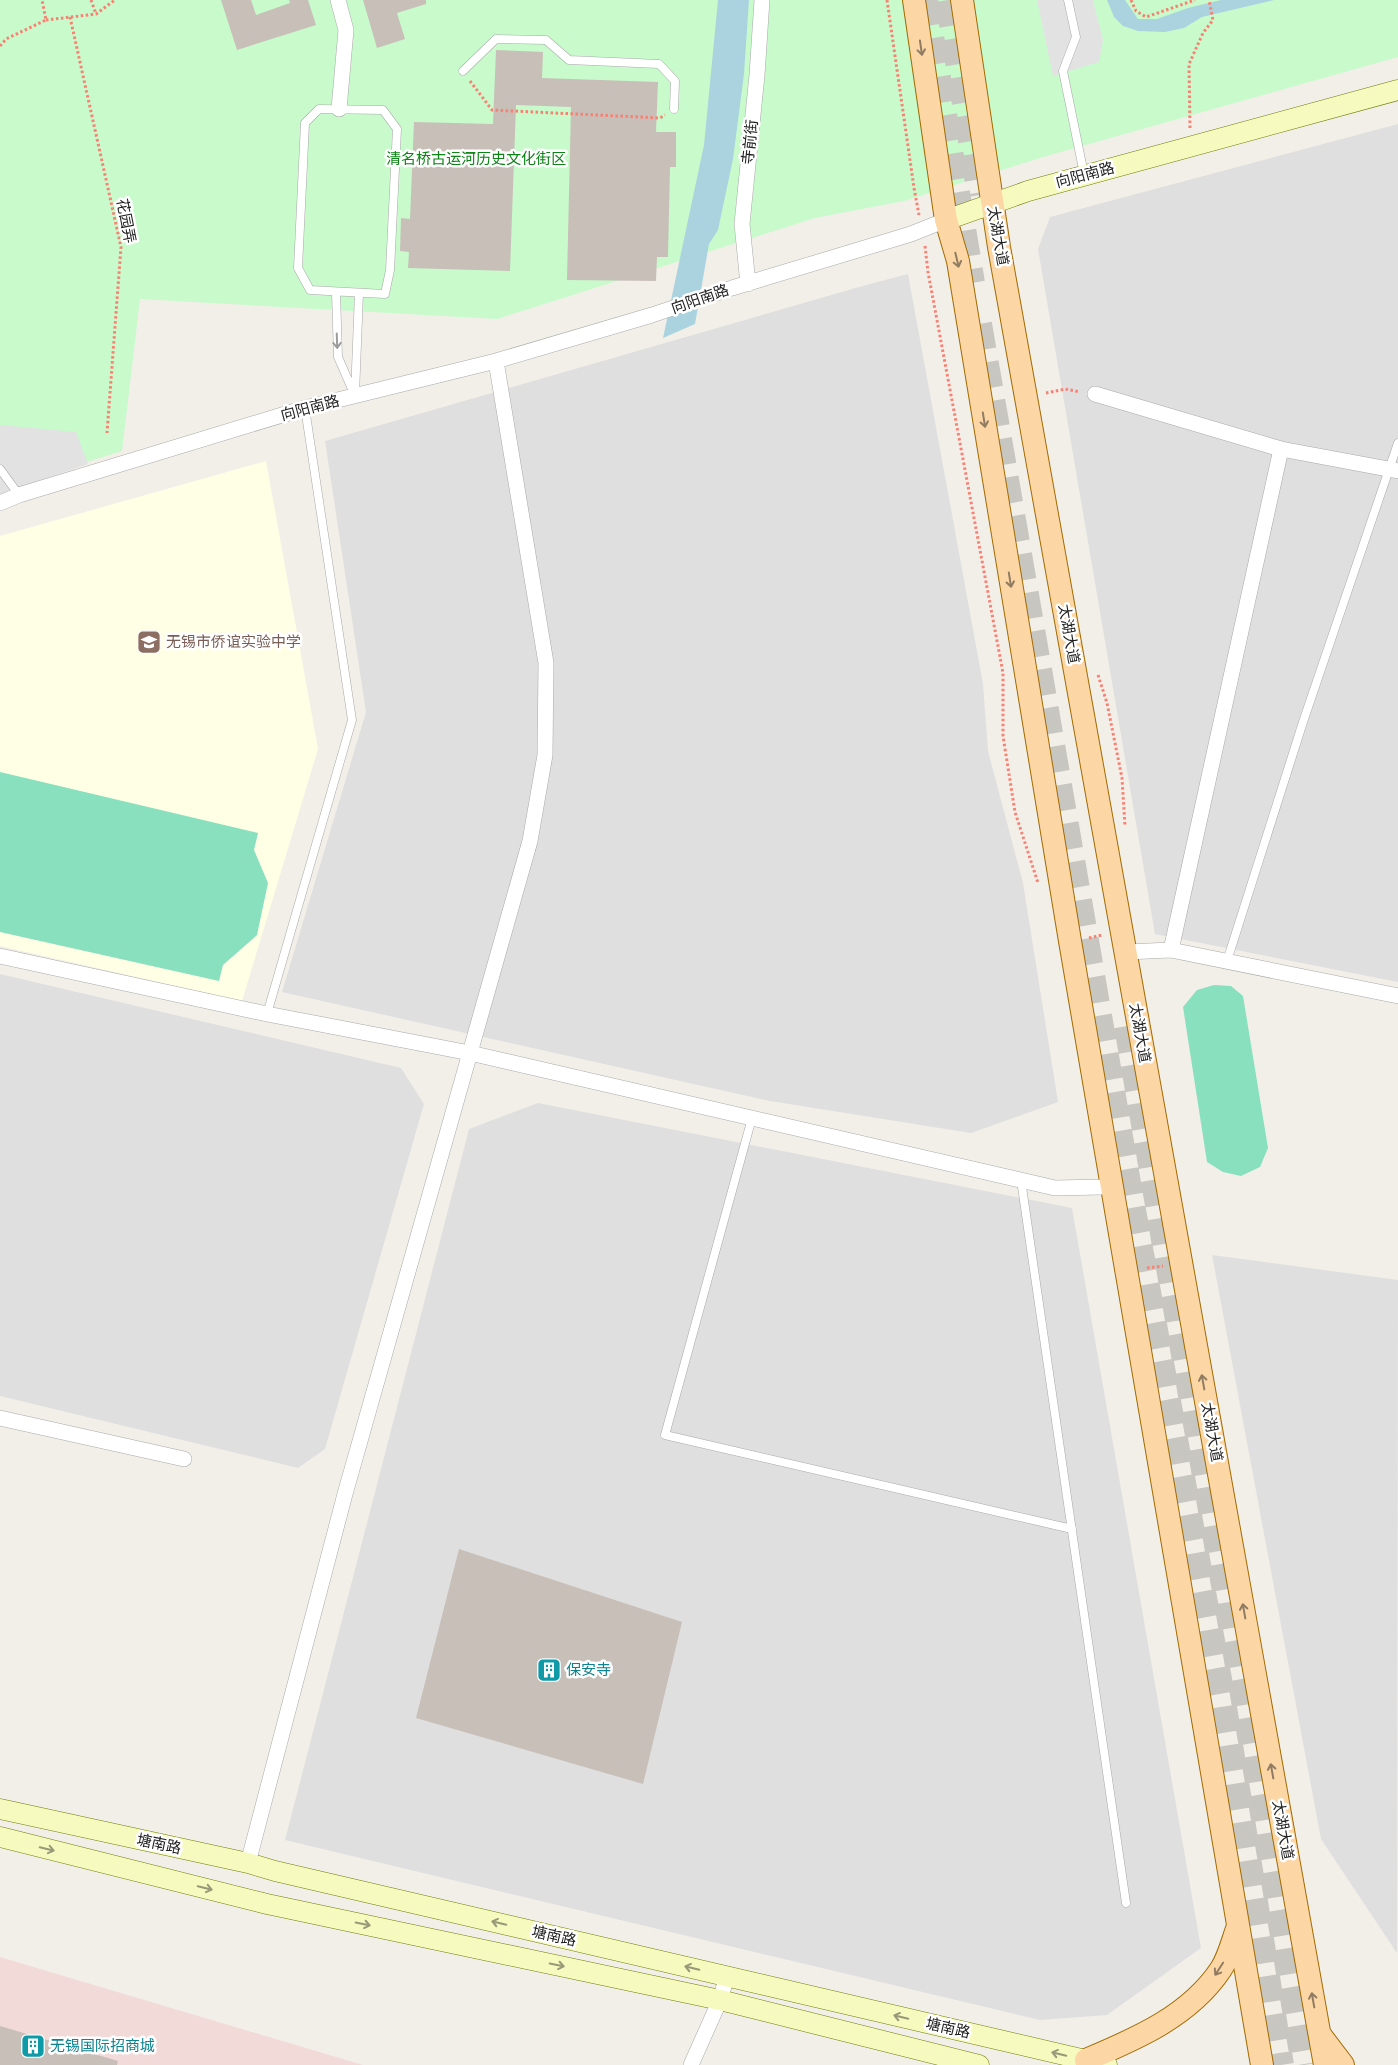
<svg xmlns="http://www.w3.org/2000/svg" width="1398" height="2065" font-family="Barlow,'Noto Sans SC',sans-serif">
  <rect width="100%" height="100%" fill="#f2efe9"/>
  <path fill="#e0dfdf" d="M 1398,124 L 1398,982 L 1155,934 L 1038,249 L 1050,217 Z
    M 908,274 L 983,684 L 988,751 L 1023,883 L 1058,1102 L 971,1133 L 770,1101 L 282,992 L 366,712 L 325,441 L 859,287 Z
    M 0,974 L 401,1068 L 424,1104 L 325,1449 L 298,1468 L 0,1396 Z
    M 538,1103 L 1072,1208 L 1201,1948 L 1107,2015 L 1040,2020 L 285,1840 L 469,1129 Z
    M 1212,1255 L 1398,1280 L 1397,1953 L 1321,1839 Z"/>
  <path fill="#f2dad9" d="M 0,1957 L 363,2065 L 0,2065 Z"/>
  <path fill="#ffffe5" d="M 266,461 L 318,749 L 242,1001 L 0,946 L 0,536 Z"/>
  <path fill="#c8facc" d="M 0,0 L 1398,0 L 1398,57 L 1043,157 L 904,201 L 815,218 L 497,319 L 140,299 L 122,451 L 0,489 Z"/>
  <path fill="#88e0be" d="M 0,772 L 258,833 L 254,850 L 268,883 L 257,935 L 223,965 L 219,981 L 0,932 Z
    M 1214,985 L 1231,986 L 1243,996 L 1268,1148 L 1260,1167 L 1241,1176 L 1223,1172 L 1207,1162 L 1183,1007 L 1197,990 Z"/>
  <path fill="#e2e2e2" d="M 1037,0 L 1093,0 L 1103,40 L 1099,62 L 1053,76 Z
    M 0,425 L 76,432 L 88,464 L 0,494 Z"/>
  <path fill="#aad3df" d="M 718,0 L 749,0 L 744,74 L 733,159 L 718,230 L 709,244 L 695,324 L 663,338 L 704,145 Z
    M 1107,0 L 1125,0 L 1138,19 L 1157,19 L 1188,8 L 1221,0 L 1274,0 L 1202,17 L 1184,28 L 1165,32 L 1138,31 L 1123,26 L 1114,17 Z"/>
  <path fill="#c7bfb8" d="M 221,0 L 251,0 L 256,15 L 290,3 L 289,0 L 308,0 L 316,25 L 237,50 Z
    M 363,0 L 426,0 L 426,4 L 397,13 L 405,39 L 377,48 Z
    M 496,50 L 543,52 L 542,78 L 658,82 L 656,132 L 676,132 L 676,167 L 670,167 L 668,257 L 657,257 L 656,281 L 567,280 L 571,107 L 516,105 L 510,271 L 408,268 L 409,252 L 400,251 L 401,218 L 410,219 L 414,122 L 493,124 Z
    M 459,1549 L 682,1622 L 643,1784 L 416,1718 Z
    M 0,2026 L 118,2061 L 117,2065 L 0,2065 Z"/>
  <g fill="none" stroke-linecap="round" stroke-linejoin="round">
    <path stroke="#c8c6c1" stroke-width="26" stroke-dasharray="26 13" stroke-linecap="butt" d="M 925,0 L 972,283
      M 948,0 L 980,195
      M 979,324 L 1128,1183 L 1223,1701 L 1281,2065
      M 1127,1026 L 1254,1758 L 1304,2065"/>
    <g stroke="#a9a9a9" stroke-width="9">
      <path id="lane" d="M 1068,0 L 1076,37 L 1063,71 L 1084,174
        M 463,71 L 496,39 L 546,40 L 569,60 L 659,64 L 675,81 L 674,109
        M 319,109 L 383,110 L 397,129 L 390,270 L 385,294 L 310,290 L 298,268 L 305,123 Z
        M 336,292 L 338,357 L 355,396
        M 355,394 L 359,293
        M 0,469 L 19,495
        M 1227,961 L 1303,722 L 1398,443
        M 267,1014 L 352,720 L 305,408
        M 752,1118 L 665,1435 L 1072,1529
        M 1021,1180 L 1126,1903"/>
    </g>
    <g stroke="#a9a9a9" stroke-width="16">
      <path id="street" d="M 338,0 L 346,30 L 339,109
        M 748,284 L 742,224 L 757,75 L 762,0
        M 1095,394 L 1281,449 L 1398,471
        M 0,503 L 19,495 L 305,408 L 496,361 L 652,315 L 732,288 L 911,234 L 946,220
        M 1171,950 L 1281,449
        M 1126,952 L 1171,950 L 1398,996
        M 0,956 L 267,1014 L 470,1053 L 1055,1188 L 1101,1187 L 1111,1184
        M 0,1418 L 184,1459
        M 248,1863 L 345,1494 L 530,841 L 545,755 L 546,663 L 496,361
        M 691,2065 L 720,2000 L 727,1976"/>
    </g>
    <g stroke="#707d05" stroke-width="21">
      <path id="secondary" d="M 946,220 L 1028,191 L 1398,90
        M 0,1809 L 248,1863 L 275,1871 L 1107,2065
        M 0,1837 L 267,1904 L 720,2000 L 979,2065"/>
    </g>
    <g stroke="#a06b00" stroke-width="24">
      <path id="primary" d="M 914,0 L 946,220 L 958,261 L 1070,941 L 1262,2065
        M 962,0 L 999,247 L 1325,2065
        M 1321,2036 L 1343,2065
        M 1086,2060 C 1136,2039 1190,2016 1221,1969 C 1229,1957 1233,1939 1238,1926"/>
    </g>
    <path stroke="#fa8072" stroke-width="3" stroke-dasharray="2.5 2.5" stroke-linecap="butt" d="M 91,0 L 96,14
      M 887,0 L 914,188 L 919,215
      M 1131,0 L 1136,11 L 1146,17 L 1195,0
      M 70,17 L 121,247 L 107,433
      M 46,20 L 96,14 L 115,0
      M 0,46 L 6,39 L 46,20 L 42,0
      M 470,81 L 492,110 L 660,118 L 665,115
      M 1190,128 L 1189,64 L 1203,33 L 1213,20 L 1209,0
      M 925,246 L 928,272 L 1003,673 L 1003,736 L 1015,812 L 1038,883
      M 1046,393 L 1065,389 L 1080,392
      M 1098,675 L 1107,703 L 1122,778 L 1125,826
      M 1089,938 L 1102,935
      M 1147,1268 L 1163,1266"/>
    <use href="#lane" stroke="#fff" stroke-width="8"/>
    <use href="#street" stroke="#fff" stroke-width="15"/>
    <use href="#secondary" stroke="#f7fabf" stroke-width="20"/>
    <use href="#primary" stroke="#fcd6a4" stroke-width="22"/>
  </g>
  <defs><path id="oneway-shaft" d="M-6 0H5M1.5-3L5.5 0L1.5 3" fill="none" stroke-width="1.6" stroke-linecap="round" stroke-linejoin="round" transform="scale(1.25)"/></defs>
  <g stroke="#8f7c63">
    <use href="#oneway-shaft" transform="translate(921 48) rotate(82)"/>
    <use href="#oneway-shaft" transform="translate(957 260) rotate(77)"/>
    <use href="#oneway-shaft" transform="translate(984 420) rotate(81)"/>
    <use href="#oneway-shaft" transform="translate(1010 580) rotate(81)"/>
    <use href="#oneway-shaft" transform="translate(1203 1382) rotate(-100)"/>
    <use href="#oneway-shaft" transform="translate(1244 1611) rotate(-100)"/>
    <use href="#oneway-shaft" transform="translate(1272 1771) rotate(-100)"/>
    <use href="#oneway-shaft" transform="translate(1219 1969) rotate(123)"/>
    <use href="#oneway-shaft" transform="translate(1313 2000) rotate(-100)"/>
  </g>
  <use stroke="#9c9c9c" href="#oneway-shaft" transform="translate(337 341) rotate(88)"/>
  <g stroke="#979978">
    <use href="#oneway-shaft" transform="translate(47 1849) rotate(14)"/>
    <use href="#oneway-shaft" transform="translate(205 1888) rotate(14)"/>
    <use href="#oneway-shaft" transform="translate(499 1923) rotate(-167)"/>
    <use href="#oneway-shaft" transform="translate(363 1924) rotate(12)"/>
    <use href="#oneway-shaft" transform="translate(557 1965) rotate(12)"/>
    <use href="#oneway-shaft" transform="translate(692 1968) rotate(-167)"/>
    <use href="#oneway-shaft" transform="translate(901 2017) rotate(-167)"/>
    <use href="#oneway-shaft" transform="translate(1059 2054) rotate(-167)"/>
  </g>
  <defs>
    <g id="school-square" transform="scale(1.25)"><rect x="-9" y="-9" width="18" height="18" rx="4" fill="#8d6e63" stroke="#fff"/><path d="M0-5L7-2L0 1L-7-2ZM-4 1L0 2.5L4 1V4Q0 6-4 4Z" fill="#fff"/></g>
    <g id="building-square" transform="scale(1.25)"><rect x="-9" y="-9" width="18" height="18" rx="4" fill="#0f9aa8" stroke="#fff"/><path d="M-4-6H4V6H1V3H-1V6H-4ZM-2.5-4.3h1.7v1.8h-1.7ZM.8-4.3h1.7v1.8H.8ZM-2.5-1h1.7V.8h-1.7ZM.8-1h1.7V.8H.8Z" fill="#fff"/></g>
  </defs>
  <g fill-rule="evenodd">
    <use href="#school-square" x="149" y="642"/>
    <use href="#building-square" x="549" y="1670"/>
    <use href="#building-square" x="33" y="2046"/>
  </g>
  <g text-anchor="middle" stroke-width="5" stroke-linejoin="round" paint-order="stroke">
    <g font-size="15" fill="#222" stroke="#fff">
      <text transform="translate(750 142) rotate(-84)" y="5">寺前街</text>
      <text transform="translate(1085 175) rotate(-15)" y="5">向阳南路</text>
      <text transform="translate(126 221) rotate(79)" y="5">花园弄</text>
      <text transform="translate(998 236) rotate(80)" y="5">太湖大道</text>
      <text transform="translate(700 299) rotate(-19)" y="5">向阳南路</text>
      <text transform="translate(310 408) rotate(-15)" y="5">向阳南路</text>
      <text transform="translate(1069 634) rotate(80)" y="5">太湖大道</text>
      <text transform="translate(1140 1033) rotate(80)" y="5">太湖大道</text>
      <text transform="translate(1212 1432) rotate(80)" y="5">太湖大道</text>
      <text transform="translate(1283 1830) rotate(80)" y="5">太湖大道</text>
      <text transform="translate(159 1844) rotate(12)" y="5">塘南路</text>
      <text transform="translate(554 1936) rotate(13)" y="5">塘南路</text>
      <text transform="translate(948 2028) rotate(13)" y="5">塘南路</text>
    </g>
    <g font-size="15" fill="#0c8416" stroke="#fff">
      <text x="476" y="164">清名桥古运河历史文化街区</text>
    </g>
    <g font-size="15" fill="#785e54" stroke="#fff" text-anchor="start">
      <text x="166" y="647">无锡市侨谊实验中学</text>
    </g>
    <g font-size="15" fill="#0d838f" stroke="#fff" text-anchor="start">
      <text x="566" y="1675">保安寺</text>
      <text x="50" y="2051">无锡国际招商城</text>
    </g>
  </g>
</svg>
